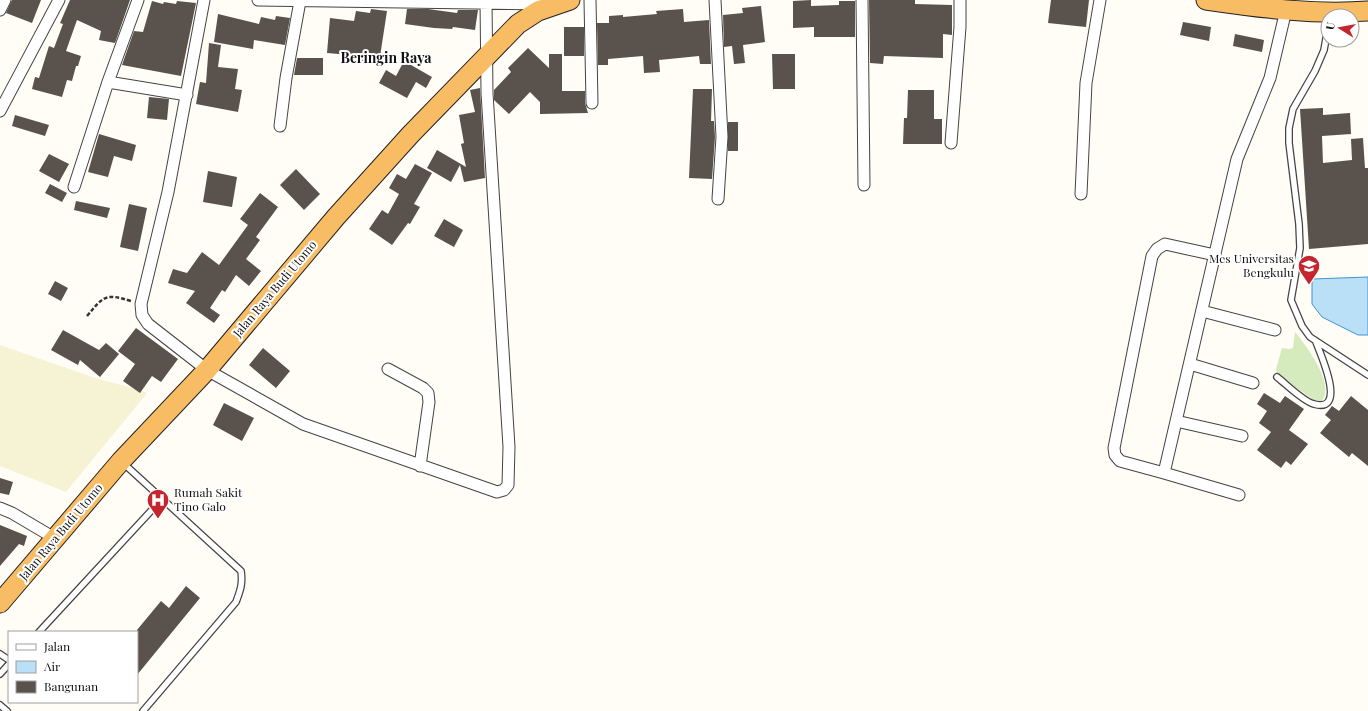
<svg xmlns="http://www.w3.org/2000/svg" width="1368" height="711" font-family="'Playfair Display',serif">
  <rect width="100%" height="100%" fill="#fffdf5"/>
  <path fill="#f6f3d4" d="M 0,345 L 98,379 L 141,390 L 147,393 L 66,492 L 0,466 Z"/>
  <path fill="#d5ebbd" d="M 1295,332 C 1306,345 1337,386 1321,402 L 1315,401 L 1277,374 L 1276,369 L 1282,348 L 1289,349 L 1293,348 Z"/>
  <path fill="#b9e0f7" stroke="#3f96cf" d="M 1368,277 L 1368,335 L 1358,335 L 1322,317 L 1312,304 L 1312,279 Z"/>
  <path fill="#5a524d" d="M 12,0 L 41,0 L 32,23 L 6,13 Z
    M 70,0 L 130,0 L 115,43 L 99,40 L 101,31 L 77,20 L 66,51 L 81,56 L 78,66 L 76,66 L 72,81 L 67,80 L 62,97 L 32,89 L 35,77 L 39,78 L 49,46 L 54,48 L 63,24 L 60,23 Z
    M 811,0 L 811,6 L 839,5 L 839,1 L 855,1 L 855,37 L 814,37 L 814,27 L 793,28 L 793,1 Z
    M 869,0 L 915,0 L 915,4 L 952,5 L 952,35 L 943,34 L 943,58 L 884,56 L 883,64 L 870,63 Z
    M 1051,0 L 1089,0 L 1086,27 L 1048,23 Z
    M 152,1 L 163,4 L 164,2 L 176,4 L 177,1 L 196,3 L 181,76 L 122,65 L 134,31 L 143,32 Z
    M 761,6 L 765,42 L 743,45 L 745,63 L 734,64 L 732,46 L 724,47 L 723,15 L 743,13 L 742,8 Z
    M 371,9 L 387,11 L 379,63 L 361,61 L 362,56 L 327,53 L 330,18 L 354,21 L 356,11 L 370,13 Z
    M 407,9 L 428,9 L 457,13 L 458,10 L 478,10 L 475,30 L 453,27 L 452,29 L 434,28 L 405,24 Z
    M 683,9 L 684,22 L 709,20 L 711,64 L 700,64 L 699,56 L 659,60 L 660,72 L 644,73 L 643,56 L 608,59 L 608,65 L 598,65 L 597,23 L 609,23 L 609,16 L 623,15 L 623,17 L 657,14 L 656,11 Z
    M 218,14 L 259,24 L 261,17 L 275,20 L 276,16 L 290,18 L 285,45 L 254,40 L 253,49 L 214,42 Z
    M 1183,22 L 1211,27 L 1209,41 L 1180,35 Z
    M 564,27 L 584,27 L 584,56 L 564,56 Z
    M 1235,34 L 1264,40 L 1262,52 L 1233,46 Z
    M 209,43 L 221,45 L 218,67 L 238,69 L 235,89 L 242,90 L 238,112 L 196,104 L 200,82 L 206,83 Z
    M 528,48 L 549,68 L 549,54 L 562,54 L 562,91 L 585,91 L 585,103 L 588,113 L 540,114 L 540,102 L 530,92 L 509,114 L 494,100 L 494,90 L 511,72 L 508,68 Z
    M 772,54 L 795,54 L 795,89 L 773,89 Z
    M 297,58 L 323,58 L 323,75 L 294,75 Z
    M 404,61 L 432,77 L 426,88 L 416,82 L 407,98 L 379,83 L 386,70 L 396,76 Z
    M 480,88 L 485,178 L 464,182 L 460,165 L 451,182 L 427,168 L 437,150 L 466,167 L 461,144 L 464,143 L 459,115 L 475,112 L 470,90 Z
    M 693,89 L 712,89 L 711,121 L 714,121 L 715,137 L 712,179 L 689,178 Z
    M 908,90 L 934,90 L 934,119 L 942,119 L 942,144 L 903,144 L 904,118 L 907,118 Z
    M 149,97 L 169,99 L 167,120 L 147,118 Z
    M 1323,108 L 1323,115 L 1350,113 L 1351,134 L 1322,136 L 1323,163 L 1352,160 L 1351,139 L 1363,138 L 1365,168 L 1368,168 L 1368,244 L 1309,249 L 1300,109 Z
    M 15,115 L 49,125 L 45,136 L 12,126 Z
    M 728,122 L 738,122 L 738,151 L 728,151 Z
    M 99,134 L 136,145 L 132,161 L 114,156 L 108,177 L 88,172 Z
    M 49,154 L 69,164 L 59,182 L 39,171 Z
    M 415,164 L 432,173 L 414,204 L 420,207 L 410,224 L 408,223 L 392,245 L 369,229 L 382,210 L 388,214 L 399,194 L 389,188 L 397,174 L 406,179 Z
    M 296,169 L 320,194 L 304,210 L 280,185 Z
    M 208,171 L 237,177 L 232,207 L 203,202 Z
    M 50,184 L 67,193 L 62,202 L 45,193 Z
    M 260,193 L 278,207 L 256,237 L 260,240 L 246,259 L 261,271 L 249,286 L 236,275 L 225,292 L 222,290 L 210,308 L 220,315 L 214,323 L 186,303 L 195,291 L 168,283 L 173,269 L 187,273 L 202,252 L 219,265 L 248,225 L 240,219 Z
    M 76,201 L 110,208 L 107,218 L 74,210 Z
    M 129,204 L 147,208 L 138,251 L 120,247 Z
    M 444,219 L 463,230 L 454,247 L 434,236 Z
    M 55,281 L 68,288 L 61,301 L 48,294 Z
    M 136,328 L 178,359 L 161,382 L 152,376 L 140,393 L 123,381 L 135,364 L 118,351 Z
    M 63,330 L 99,350 L 106,343 L 119,354 L 100,377 L 80,360 L 78,365 L 51,350 Z
    M 263,348 L 290,371 L 276,388 L 249,365 Z
    M 1264,393 L 1280,403 L 1285,396 L 1304,409 L 1289,430 L 1308,444 L 1291,465 L 1286,461 L 1281,468 L 1257,450 L 1271,432 L 1259,423 L 1267,411 L 1257,404 Z
    M 1351,396 L 1368,410 L 1368,466 L 1352,453 L 1349,457 L 1320,433 L 1331,420 L 1325,415 L 1332,406 L 1339,411 Z
    M 224,403 L 254,418 L 242,441 L 213,425 Z
    M 0,478 L 13,482 L 9,495 L 0,493 Z
    M 0,525 L 27,536 L 24,546 L 19,544 L 0,566 Z
    M 186,586 L 200,598 L 137,675 L 137,630 L 161,601 L 169,608 Z"/>
  <g fill="none" stroke-linecap="round" stroke-linejoin="round">
    <g stroke="#444" stroke-width="8">
      <path id="service" d="M 1327,15 L 1327,33 L 1324,50 L 1315,71 L 1293,109 L 1289,128 L 1289,143 L 1299,224 L 1300,248 L 1291,300 L 1302,326 L 1310,337 L 1368,375
        M 1277,377 C 1286,384 1304,402 1314,404 C 1348,414 1320,353 1316,342
        M 122,462 L 241,571 C 243,584 240,591 236,602 L 143,711
        M 39,632 L 162,499
        M 0,654 L 9,660
        M 0,674 L 9,664
        M 0,705 L 7,711"/>
    </g>
    <g stroke="#444" stroke-width="13">
      <path id="minor" d="M 204,0 L 168,192 L 141,304 L 142,315 L 148,324 L 207,370 L 303,424 L 497,492 L 504,490 L 508,485 L 509,447 L 487,93 L 486,0
        M 258,0 L 548,4
        M 590,0 L 592,103
        M 715,0 L 722,137 L 718,199
        M 862,0 L 864,185
        M 0,10 L 5,0
        M 108,82 L 187,95
        M 0,111 L 59,0
        M 280,126 L 286,78 L 300,1
        M 951,143 L 960,27 L 960,0
        M 74,187 L 108,82 L 138,0
        M 1081,194 L 1086,83 L 1100,0
        M 1202,311 L 1275,330
        M 1190,364 L 1253,383
        M 388,369 L 423,388 L 428,393 L 429,402 L 420,466
        M 1176,421 L 1242,436
        M 1164,473 L 1120,461 L 1115,455 L 1114,448 L 1152,256 L 1157,249 L 1165,244 L 1215,255
        M 1239,495 L 1164,473 L 1237,159 L 1270,78 L 1286,10
        M 0,508 L 12,513 L 56,539"/>
    </g>
    <g stroke="#222" stroke-width="21">
      <path id="trunk" d="M 1206,0 C 1261,8 1313,15 1368,11
        M 0,603 L 121,461 L 207,370 L 336,217 L 411,134 L 518,24 L 538,11 L 570,0"/>
    </g>
    <path stroke="#333" stroke-width="2.5" stroke-dasharray="4 2" stroke-linecap="butt" d="M 87,316 C 104,296 105,293 131,301"/>
    <use href="#service" stroke="#fff" stroke-width="5.5"/>
    <use href="#minor" stroke="#fff" stroke-width="11"/>
    <use href="#trunk" stroke="#f7bc64" stroke-width="19"/>
  </g>
  <defs>
    <g id="university-pin" transform="scale(1.15)"><path d="M0 17L-7.5 6A9.5 9.5 0 1 1 7.5 6Z" fill="#c4262e" stroke="#fff"/><path d="M0-5L7-2L0 1L-7-2ZM-4 1L0 2.5L4 1V4Q0 6-4 4Z" fill="#fff"/></g>
    <g id="hospital-pin" transform="scale(1.15)"><path d="M0 17L-7.5 6A9.5 9.5 0 1 1 7.5 6Z" fill="#c4262e" stroke="#fff"/><path d="M-5-5h3v3.5h4V-5h3V5h-3V1.5h-4V5h-3Z" fill="#fff"/></g>
  </defs>
  <g fill-rule="evenodd">
    <use href="#university-pin" x="1309" y="266"/>
    <use href="#hospital-pin" x="158" y="500"/>
  </g>
  <g text-anchor="middle" stroke-width="4" stroke-linejoin="round" paint-order="stroke">
    <g font-size="12" fill="#111" stroke="#fff" text-anchor="end">
      <text x="1294" y="263">Mes Universitas<tspan x="1294" dy="14">Bengkulu</tspan></text>
      <text x="174" y="497" text-anchor="start">Rumah Sakit<tspan x="174" dy="14">Tino Galo</tspan></text>
    </g>
    <g font-size="12" fill="#111" stroke="#fff">
      <text transform="translate(275 289) rotate(-50)" y="4">Jalan Raya Budi Utomo</text>
      <text transform="translate(61 532) rotate(-50)" y="4">Jalan Raya Budi Utomo</text>
    </g>
    <g font-size="14" font-weight="bold" fill="#111" stroke="#fff">
      <text x="386" y="63">Beringin Raya</text>
    </g>
  </g>
  <rect x="8" y="631" width="130" height="72" fill="#ffffff" stroke="#a0a0a0"/>
  <rect x="16" y="644" width="20" height="6" fill="#ffffff" stroke="#a0a0a0"/>
  <text x="44" y="651" font-size="12" fill="#111111">Jalan</text>
  <rect x="16" y="661" width="20" height="12" fill="#b9e0f7" stroke="#a0a0a0"/>
  <text x="44" y="671" font-size="12" fill="#111111">Air</text>
  <rect x="16" y="681" width="20" height="12" fill="#5a524d" stroke="#a0a0a0"/>
  <text x="44" y="691" font-size="12" fill="#111111">Bangunan</text>
  <g transform="translate(1340 28) rotate(281)"><circle r="19" fill="#ffffff" stroke="#a0a0a0"/>
  <path d="M0-3L7 15L0 10L-7 15Z" fill="#c4262e"/>
  <text y="-6" font-size="11" font-weight="bold" text-anchor="middle" fill="#111111">U</text>
  </g>
</svg>
